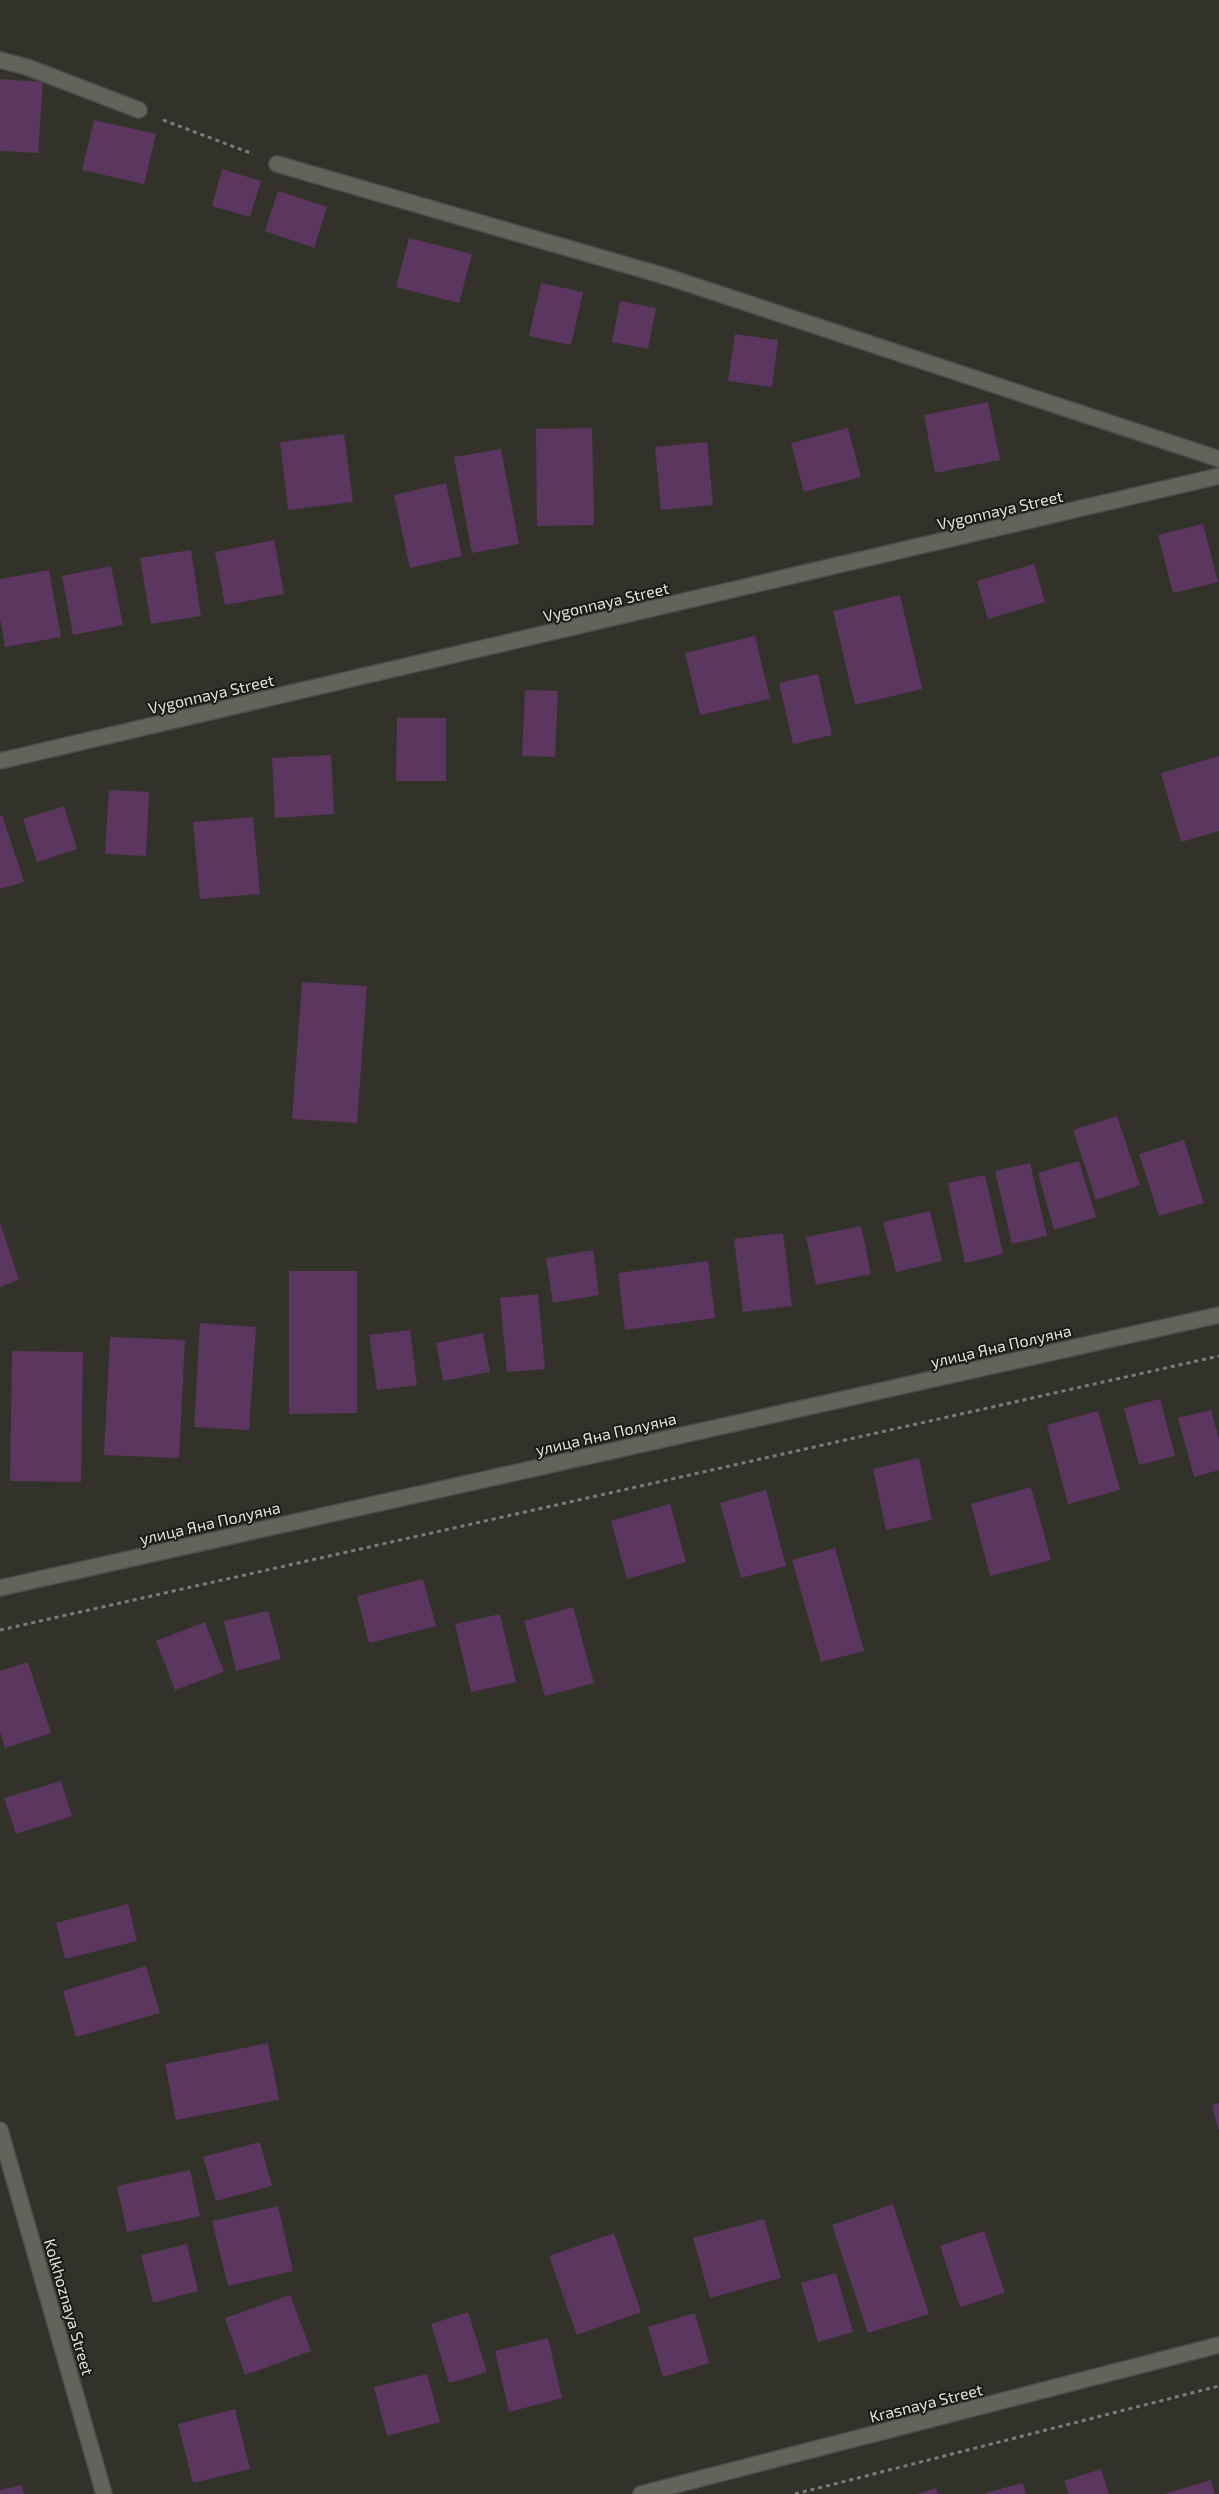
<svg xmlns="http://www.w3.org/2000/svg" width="1219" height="2494" font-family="'Exo 2',sans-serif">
  <rect width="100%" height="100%" fill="#32322b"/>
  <path fill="#5b365e" d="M 0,79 L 43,82 L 38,153 L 0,151 Z
    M 94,120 L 156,134 L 144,184 L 82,170 Z
    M 222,169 L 261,181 L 250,217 L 212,206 Z
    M 278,191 L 327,207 L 314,248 L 265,231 Z
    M 409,238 L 472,254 L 459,303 L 396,287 Z
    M 541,283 L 583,292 L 571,345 L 529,336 Z
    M 620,301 L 656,308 L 648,349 L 612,342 Z
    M 735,334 L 778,340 L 772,387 L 728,381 Z
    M 988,402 L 1000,460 L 935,473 L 924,415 Z
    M 592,428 L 594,525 L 537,526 L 536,429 Z
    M 848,428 L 861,477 L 804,492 L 791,443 Z
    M 344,434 L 353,502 L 288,510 L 280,442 Z
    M 707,442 L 713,505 L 661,510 L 655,447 Z
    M 501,449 L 519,544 L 472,553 L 454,457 Z
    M 446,483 L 462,556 L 410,568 L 394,495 Z
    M 1203,524 L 1218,582 L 1173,593 L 1158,535 Z
    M 274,540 L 284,594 L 225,605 L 215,552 Z
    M 191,550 L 201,616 L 151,624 L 140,558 Z
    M 1034,564 L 1045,602 L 988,619 L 977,581 Z
    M 111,566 L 123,625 L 73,635 L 62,576 Z
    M 49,570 L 61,637 L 5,647 L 0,618 L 0,579 Z
    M 900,595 L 922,689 L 855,705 L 833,611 Z
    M 755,636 L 770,699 L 700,715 L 685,653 Z
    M 818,674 L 832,735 L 793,744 L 779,683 Z
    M 525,690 L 558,691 L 555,757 L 522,756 Z
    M 397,718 L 446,718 L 446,781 L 396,781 Z
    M 331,755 L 334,814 L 275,818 L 272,758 Z
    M 1219,756 L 1219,831 L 1181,842 L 1161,773 Z
    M 109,790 L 149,792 L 146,856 L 105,854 Z
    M 64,806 L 77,849 L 37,862 L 23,819 Z
    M 2,815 L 24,882 L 0,889 L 0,816 Z
    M 253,817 L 260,894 L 200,899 L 193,822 Z
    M 302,982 L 367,986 L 357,1123 L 292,1119 Z
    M 1117,1116 L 1140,1185 L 1096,1200 L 1073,1130 Z
    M 1184,1140 L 1204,1203 L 1159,1216 L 1139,1154 Z
    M 1079,1161 L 1096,1217 L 1054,1230 L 1038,1173 Z
    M 1030,1163 L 1047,1236 L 1012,1244 L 995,1171 Z
    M 985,1175 L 1003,1254 L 965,1263 L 948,1183 Z
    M 930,1211 L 942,1261 L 896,1272 L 883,1222 Z
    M 0,1223 L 19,1280 L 0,1287 Z
    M 861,1226 L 871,1274 L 816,1285 L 806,1237 Z
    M 783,1233 L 792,1306 L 743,1312 L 734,1239 Z
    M 593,1250 L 599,1295 L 553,1303 L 546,1258 Z
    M 708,1261 L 715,1318 L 625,1330 L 618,1273 Z
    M 289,1271 L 357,1271 L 357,1413 L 289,1414 Z
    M 538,1294 L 545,1369 L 507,1372 L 500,1298 Z
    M 200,1323 L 256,1327 L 249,1430 L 194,1427 Z
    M 410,1330 L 417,1385 L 377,1390 L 369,1335 Z
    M 483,1333 L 490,1372 L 443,1381 L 436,1343 Z
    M 110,1337 L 185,1340 L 179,1458 L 104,1455 Z
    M 12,1351 L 83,1352 L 81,1482 L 10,1481 Z
    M 1160,1399 L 1175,1456 L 1139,1465 L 1124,1408 Z
    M 1211,1410 L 1219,1439 L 1219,1470 L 1194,1477 L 1178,1418 Z
    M 1098,1411 L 1120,1490 L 1068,1504 L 1047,1425 Z
    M 919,1458 L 932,1520 L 886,1530 L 873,1469 Z
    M 1031,1487 L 1051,1560 L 990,1576 L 971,1504 Z
    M 766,1490 L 786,1566 L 741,1578 L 720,1503 Z
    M 670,1504 L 686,1562 L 627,1579 L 611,1521 Z
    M 835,1548 L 864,1651 L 821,1662 L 792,1560 Z
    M 423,1579 L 436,1626 L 369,1643 L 357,1596 Z
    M 573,1607 L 594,1683 L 545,1696 L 524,1621 Z
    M 268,1611 L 281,1659 L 236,1671 L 224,1621 Z
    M 500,1614 L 516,1682 L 471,1692 L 455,1624 Z
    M 205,1622 L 224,1672 L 175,1690 L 156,1641 Z
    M 28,1662 L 51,1733 L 5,1748 L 0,1732 L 0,1671 Z
    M 61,1781 L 72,1816 L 16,1834 L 4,1798 Z
    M 128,1904 L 137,1941 L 65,1959 L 56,1923 Z
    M 146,1966 L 160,2013 L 76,2037 L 63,1991 Z
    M 268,2043 L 279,2100 L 176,2120 L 165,2064 Z
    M 1219,2103 L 1219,2129 L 1218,2129 L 1212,2105 Z
    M 260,2142 L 272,2186 L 216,2201 L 203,2157 Z
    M 190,2170 L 200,2216 L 127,2232 L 117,2186 Z
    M 893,2204 L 929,2314 L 868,2333 L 832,2225 Z
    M 278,2206 L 293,2271 L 228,2286 L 212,2221 Z
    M 764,2219 L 781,2278 L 710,2298 L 693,2238 Z
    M 984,2231 L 1005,2293 L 960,2307 L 940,2246 Z
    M 614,2233 L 641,2312 L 577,2335 L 549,2256 Z
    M 187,2244 L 198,2291 L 153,2303 L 141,2255 Z
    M 836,2273 L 853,2332 L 818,2342 L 801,2283 Z
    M 290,2295 L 311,2351 L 245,2375 L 225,2318 Z
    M 468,2312 L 487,2372 L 449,2383 L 431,2324 Z
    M 695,2313 L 709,2363 L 663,2377 L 648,2327 Z
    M 548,2338 L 562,2398 L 509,2412 L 495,2351 Z
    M 427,2374 L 440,2422 L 387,2436 L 374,2387 Z
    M 235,2409 L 250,2469 L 193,2483 L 178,2424 Z
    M 1101,2469 L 1109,2494 L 1069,2494 L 1064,2481 Z
    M 1211,2480 L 1215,2494 L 1164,2494 Z
    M 1023,2483 L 1026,2494 L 985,2494 L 985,2493 Z
    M 22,2485 L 24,2494 L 0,2494 L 0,2490 Z
    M 936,2488 L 938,2494 L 917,2494 Z"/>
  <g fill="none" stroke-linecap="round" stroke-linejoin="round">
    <g stroke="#4e4e48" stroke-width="18">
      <path id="street" d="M 0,60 L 27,67 L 139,110
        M 277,164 L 668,277 L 1219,459
        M 0,761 L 1219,476
        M 0,1588 L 1219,1315
        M 0,2130 L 104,2494
        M 641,2494 L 1219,2345"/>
    </g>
    <path stroke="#7d7d77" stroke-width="3" stroke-dasharray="4 4" stroke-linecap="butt" d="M 163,120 L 253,154
      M 0,1630 L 1219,1356
      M 795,2494 L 1219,2386"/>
    <use href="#street" stroke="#62635a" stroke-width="15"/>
  </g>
  <g text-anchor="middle" stroke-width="4" stroke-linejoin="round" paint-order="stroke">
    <g font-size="16" fill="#e3e3de" stroke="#1a1a16">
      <text transform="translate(1000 510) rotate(-13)" y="6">Vygonnaya Street</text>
      <text transform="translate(606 602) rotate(-13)" y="6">Vygonnaya Street</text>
      <text transform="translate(211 694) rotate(-13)" y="6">Vygonnaya Street</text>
      <text transform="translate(1001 1346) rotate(-13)" y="6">улица Яна Полуяна</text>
      <text transform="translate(606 1434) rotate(-13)" y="6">улица Яна Полуяна</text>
      <text transform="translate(210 1523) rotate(-13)" y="6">улица Яна Полуяна</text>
      <text transform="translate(69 2307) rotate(74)" y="6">Kolkhoznaya Street</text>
      <text transform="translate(926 2403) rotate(-14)" y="6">Krasnaya Street</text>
    </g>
  </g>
</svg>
